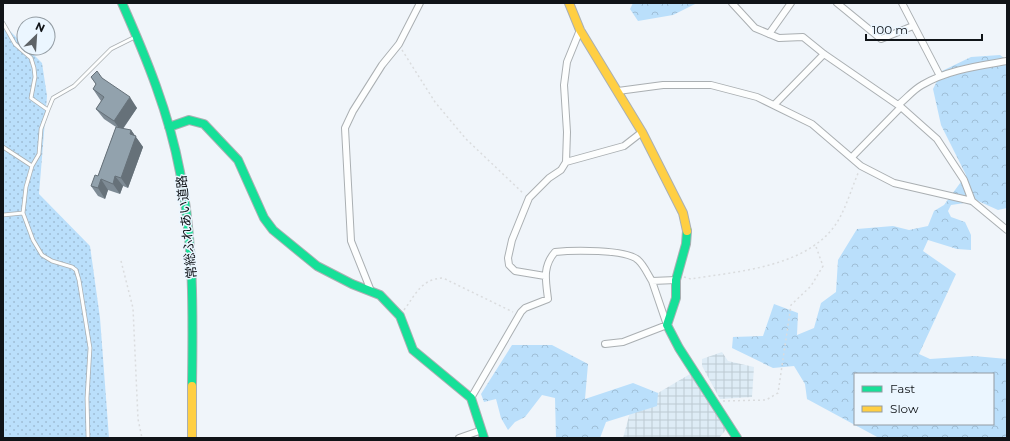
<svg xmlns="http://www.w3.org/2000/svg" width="1010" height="441" font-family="Montserrat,'Noto Sans JP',sans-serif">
  <defs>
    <pattern id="industrial-grid" width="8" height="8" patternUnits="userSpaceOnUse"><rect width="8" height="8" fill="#deecf6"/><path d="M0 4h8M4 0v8" fill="none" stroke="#bdcad2"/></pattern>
    <pattern id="grass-dots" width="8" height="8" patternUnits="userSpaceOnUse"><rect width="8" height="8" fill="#badffb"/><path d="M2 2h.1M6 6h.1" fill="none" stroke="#9fbed6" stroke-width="1.8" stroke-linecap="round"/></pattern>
    <pattern id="forest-crowns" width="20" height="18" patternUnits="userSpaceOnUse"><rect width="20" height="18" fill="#badffb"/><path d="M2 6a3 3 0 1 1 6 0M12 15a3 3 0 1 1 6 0" fill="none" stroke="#9fbed6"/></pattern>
  </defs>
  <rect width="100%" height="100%" fill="#f0f5fa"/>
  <path fill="url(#industrial-grid)" d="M 722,352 L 728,361 L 754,367 L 752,397 L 720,399 L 702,366 L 702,359 Z
    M 690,374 L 729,426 L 719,438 L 623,438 L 631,409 Z"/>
  <path fill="url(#grass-dots)" d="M 3,24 L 24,45 L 24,48 L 27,48 L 42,63 L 47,96 L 39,194 L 90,246 L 100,318 L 109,438 L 3,438 Z"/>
  <path fill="url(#forest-crowns)" fill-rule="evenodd" d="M 633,3 L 697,3 L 673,15 L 638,21 L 630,9 Z
    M 1000,55 L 1007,60 L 1007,208 L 998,210 L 978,201 L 951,205 L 948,211 L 951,217 L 965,222 L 971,235 L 971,250 L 957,249 L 928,240 L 923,251 L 956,274 L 919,354 L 930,359 L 974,356 L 1007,359 L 1007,438 L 879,438 L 807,399 L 805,384 L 794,366 L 773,368 L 732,348 L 733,337 L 763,336 L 774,304 L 798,313 L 797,335 L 814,328 L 821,303 L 836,292 L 838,260 L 857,229 L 893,226 L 909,230 L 928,226 L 934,211 L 944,205 L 966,175 L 941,125 L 933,89 L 942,71 L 971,57 ZM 855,374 L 993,374 L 993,424 L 855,424 Z
    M 512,345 L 552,345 L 588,364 L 585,399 L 633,383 L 658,393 L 657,406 L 606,422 L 600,438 L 556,438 L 555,398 L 542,395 L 525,417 L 515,422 L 508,430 L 501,418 L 496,399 L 484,402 L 481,394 Z"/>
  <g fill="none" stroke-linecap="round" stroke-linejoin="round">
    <g stroke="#aaafb2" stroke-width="4.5">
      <path id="lane" d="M 3,23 L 15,44 L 31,58 L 34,68 L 35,77 L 31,98 L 48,110 L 41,129 L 39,154 L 32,166 L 26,187 L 23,213 L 33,240 L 42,255 L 52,261 L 72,267 L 76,270 L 79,280 L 90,348 L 87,398 L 88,438
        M 48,110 L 53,98 L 74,86 L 111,49 L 135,37
        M 3,147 L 32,166
        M 3,215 L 23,213"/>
    </g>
    <g stroke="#aaafb2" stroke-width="8">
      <path id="street" d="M 732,3 L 755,28 L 779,38 L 803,37 L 824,54 L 898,105
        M 837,3 L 881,39 L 913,26
        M 902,3 L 940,76
        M 769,34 L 791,3
        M 618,91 L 663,85 L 711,85 L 757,97 L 812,124 L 861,166 L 894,183 L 972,201 L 1007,230
        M 774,105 L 824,54
        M 901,107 L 937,139 L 964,180 L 972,201
        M 852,157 L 901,107 L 898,105 C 906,99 913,90 922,85 C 947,70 978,66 1007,61
        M 566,162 L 624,146 L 642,132
        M 545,276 L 515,271 L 509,265 L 508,258 L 512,240 L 529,198 L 549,178 L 561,170 L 566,162 L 567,132 L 564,85 L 567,62 L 580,30
        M 371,291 L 351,241 L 345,128 L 353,111 L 382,65 L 399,44 L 420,3
        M 605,344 L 623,342 L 667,325 L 652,281
        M 471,398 L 521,312 L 525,308 L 548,299 C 546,281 542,267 555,252 C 572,250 626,249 638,260 C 644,265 648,275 652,281 L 676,280
        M 459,438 L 482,430"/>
    </g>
    <g stroke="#aaafb2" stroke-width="10">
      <path id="fast" d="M 122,3 C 146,57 169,113 180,172 C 194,242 193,315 192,386
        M 169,127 L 189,120 L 204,124 L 238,160 L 264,218 L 273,230 L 317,266 L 352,284 L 380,295 L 400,316 L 413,350 L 471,398 L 484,438
        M 687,231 L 686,244 L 676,280 L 676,298 L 667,325 L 679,348 L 737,438"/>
    </g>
    <g stroke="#aaafb2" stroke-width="10">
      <path id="slow" d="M 569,3 L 580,30 L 642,132 L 683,213 L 687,231
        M 192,438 L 192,386"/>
    </g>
    <path stroke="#dadcde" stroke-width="1.5" stroke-dasharray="2 3" stroke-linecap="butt" d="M 402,50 L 435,102 L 466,139 L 524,194
      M 121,261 L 133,308 L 138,419 L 142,438
      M 684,277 L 691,279 C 739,271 812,267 839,219 C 847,205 852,187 859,171
      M 404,310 C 416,294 421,279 443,278 L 513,312
      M 723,401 L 766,400 L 778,393 L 791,305 L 811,286 L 823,266 L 815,244"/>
    <use href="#lane" stroke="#fdfefe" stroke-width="3"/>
    <use href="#street" stroke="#fdfefe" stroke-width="6"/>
    <use href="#fast" stroke="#16e098" stroke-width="8"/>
    <use href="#slow" stroke="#ffcf43" stroke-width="8"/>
  </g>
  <path fill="#7e8b95" d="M 91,77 L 102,78 L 137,108 L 123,129 L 131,130 L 143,147 L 128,188 L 123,186 L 120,194 L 108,190 L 105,199 L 98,196 L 91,186 L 98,176 L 116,127 L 104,119 L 96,109 L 101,101 L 93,89 L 96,84 Z"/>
  <path fill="#667179" d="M 130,97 L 137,108 L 121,131 L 114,121 Z
    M 131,130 L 143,147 L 128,188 L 121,178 L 130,134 Z
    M 115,176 L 123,186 L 120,194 L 113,184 Z
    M 101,179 L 108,190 L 105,199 L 98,188 Z"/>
  <path fill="#92a2ad" stroke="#667179" d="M 97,71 L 102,78 L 130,97 L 114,121 L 96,109 L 104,97 L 93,89 L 96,84 L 91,77 Z
    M 116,127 L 131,130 L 130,134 L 136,136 L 121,178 L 115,176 L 113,184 L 101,179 L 98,188 L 91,186 L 95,175 L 98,176 Z"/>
  <g text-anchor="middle" stroke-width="3" stroke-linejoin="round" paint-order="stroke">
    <g font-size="13" fill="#101418" stroke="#ebf6ff">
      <text transform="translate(186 227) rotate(-96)" y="5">常総ふれあい道路</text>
    </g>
  </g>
  <rect width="1010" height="441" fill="none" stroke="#101418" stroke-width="8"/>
  <rect x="854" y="373" width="140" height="52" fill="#ebf6ff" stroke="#939ca3"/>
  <rect x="862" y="386" width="20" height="6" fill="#16e098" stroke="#939ca3"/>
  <text x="890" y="393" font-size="12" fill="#101418">Fast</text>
  <rect x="862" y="406" width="20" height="6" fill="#ffcf43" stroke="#939ca3"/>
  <text x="890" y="413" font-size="12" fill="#101418">Slow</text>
  <g transform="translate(36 36) rotate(25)"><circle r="19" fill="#ebf6ff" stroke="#939ca3"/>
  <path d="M0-3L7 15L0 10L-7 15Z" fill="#5e6367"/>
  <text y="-6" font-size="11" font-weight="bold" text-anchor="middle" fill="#101418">N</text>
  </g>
  <path d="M866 34v6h116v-6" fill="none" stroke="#101418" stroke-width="2"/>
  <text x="872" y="34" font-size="12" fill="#101418" stroke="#ebf6ff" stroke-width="3" paint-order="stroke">100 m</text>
</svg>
